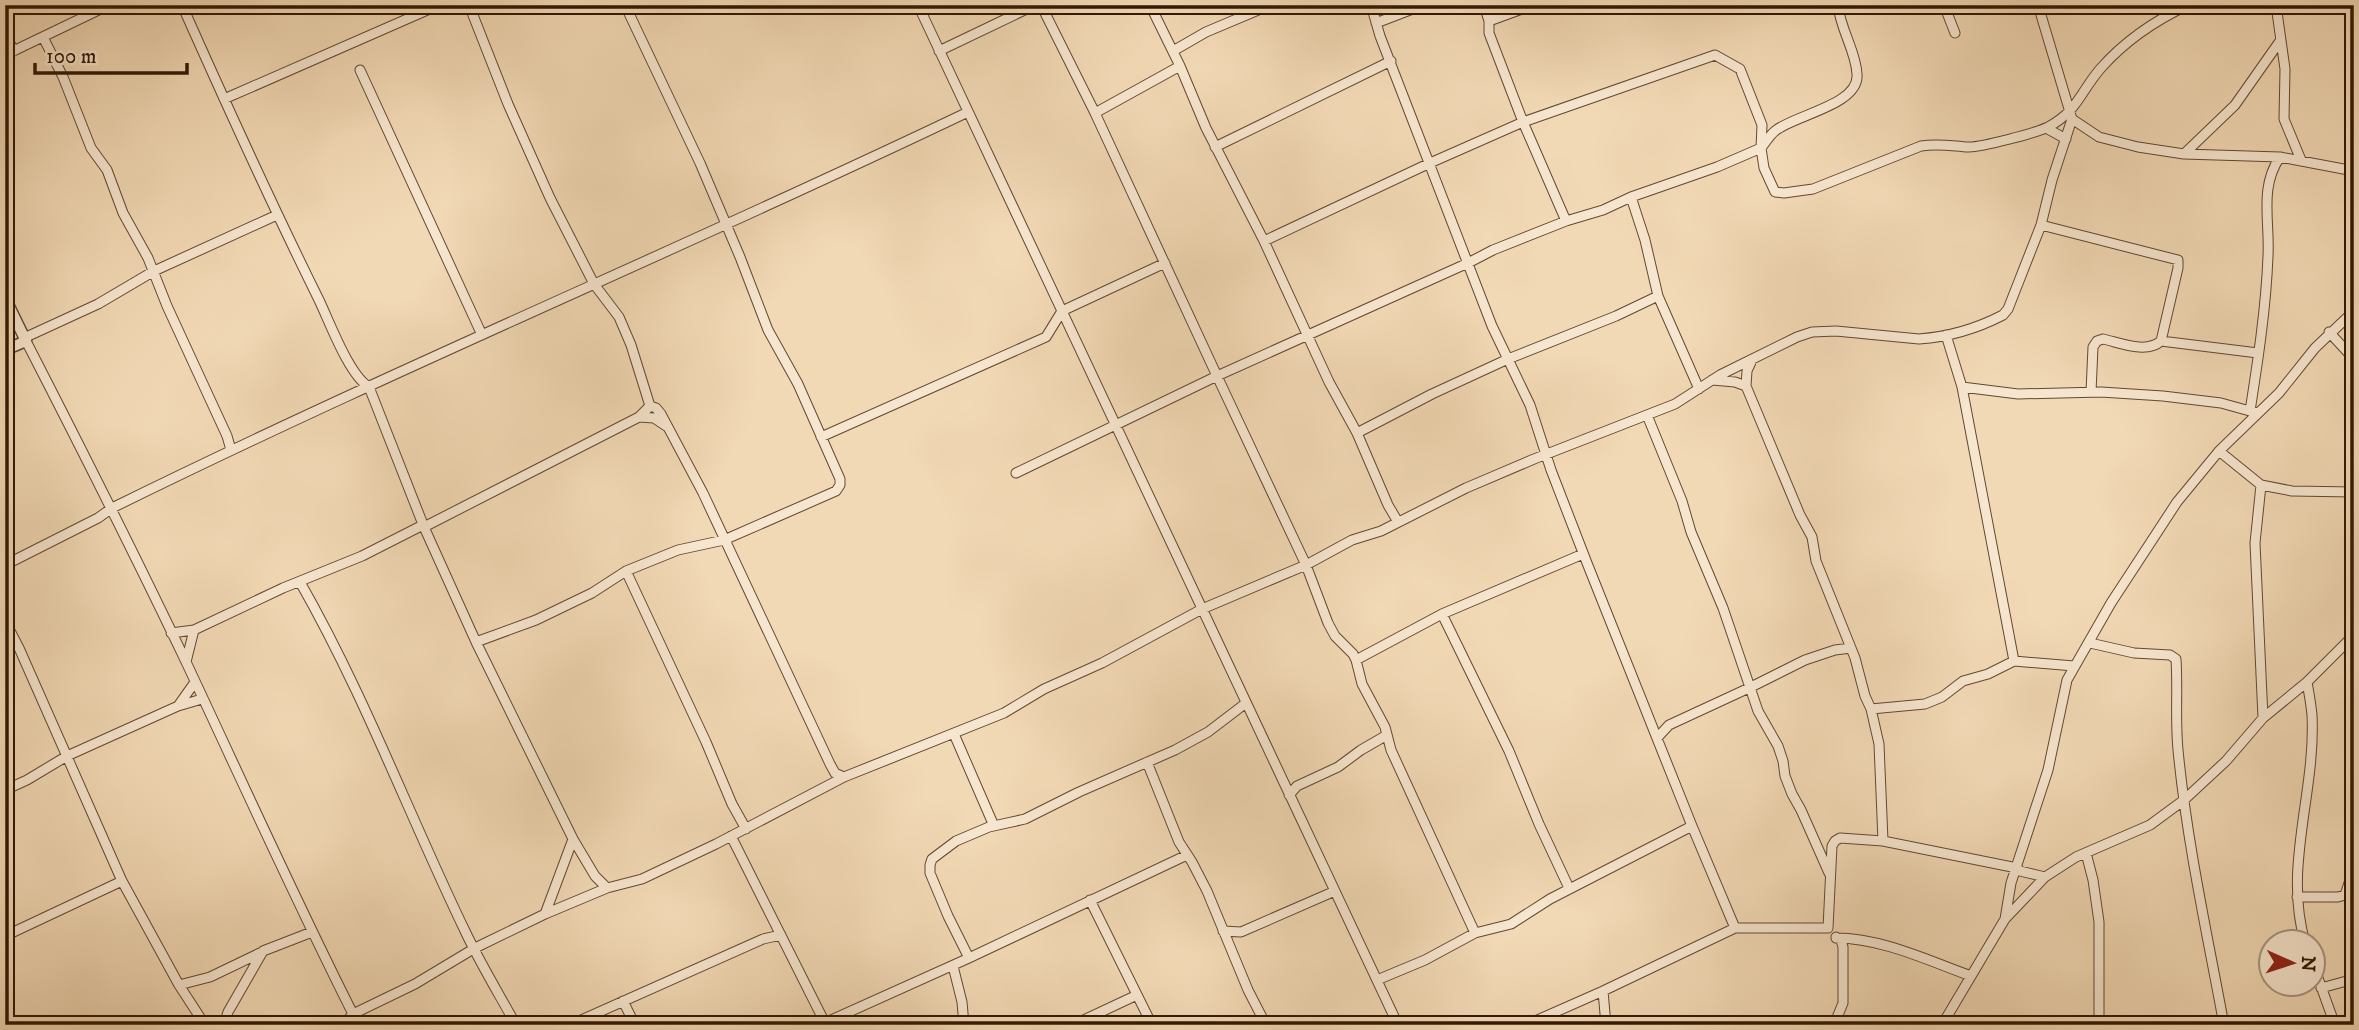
<svg xmlns="http://www.w3.org/2000/svg" width="2359" height="1030" font-family="'IM FELL DW Pica',serif">
  <rect width="100%" height="100%" fill="#f2d9b5"/>
  <filter id="stains"><feTurbulence type="fractalNoise" baseFrequency=".00286" numOctaves="4"/><feColorMatrix values="0 0 0 0 .2 0 0 0 0 .09 0 0 0 0 .02 0 0 0 .5 -.17"/></filter>
  <radialGradient id="worn" r=".72"><stop offset=".6" stop-color="#630" stop-opacity="0"/><stop offset="1" stop-color="#630" stop-opacity=".3"/></radialGradient>
  <g fill="none" stroke-linecap="round" stroke-linejoin="round">
    <g stroke="#624830" stroke-width="11">
      <path id="minor" d="M 182,5 C 226,104 271,203 319,300 C 330,323 349,375 369,387 L 424,527 L 476,642 L 573,839 L 545,914
        M 918,5 L 1398,1025
        M 1041,5 L 1095,113 L 1217,376 L 1306,565 L 1328,623 L 1335,636 L 1353,654 L 1356,660 L 1362,684 L 1385,727 L 1391,750 L 1475,933
        M 1150,5 L 1180,66 L 1206,128 L 1264,241 L 1329,382 L 1357,433 L 1388,505 L 1398,522
        M 1371,5 L 1380,36 L 1492,326 L 1530,405 L 1551,470 L 1587,563 L 1692,826 L 1735,928
        M 1484,5 L 1489,21 L 1489,33 L 1523,122 L 1566,221
        M 1944,5 L 1955,33
        M 2276,5 L 2285,69 L 2284,119 L 2301,160
        M 1489,21 L 1533,5
        M 1376,23 L 1423,5
        M 5,34 L 14,51
        M 43,37 L 63,77 L 91,148 L 107,170 L 123,213 L 148,258 L 167,306 L 227,436 L 231,450
        M 939,51 L 1035,5
        M 1173,51 L 1206,32 L 1270,5
        M 5,55 L 109,5
        M 360,70 L 482,335
        M 224,99 L 439,5
        M 1095,113 L 1180,66
        M 2072,119 L 2099,137 L 2138,147 L 2184,154 L 2280,157 L 2354,171
        M 2046,128 L 2066,139
        M 1215,147 L 1391,61
        M 1761,148 C 1765,143 1770,135 1775,131 C 1794,115 1860,105 1857,74 C 1856,51 1840,29 1838,5
        M 2184,154 L 2235,105 L 2280,41
        M 2354,222 L 2352,246 L 2354,269
        M 2041,225 L 2178,260 L 2178,268 L 2161,341
        M 1264,241 L 1430,163 L 1523,122 L 1715,55 L 1740,69 L 1762,125 L 1761,148
        M 1658,296 L 1699,389
        M 2329,332 L 2354,359
        M 1946,335 L 1962,387 L 2014,661
        M 24,338 L 98,304 L 154,271 L 277,215
        M 26,341 C 81,448 135,555 187,664 C 242,781 295,899 353,1014 L 343,1025
        M 1712,380 L 1735,382 L 1746,386 L 1800,515 L 1812,537 L 1816,561 L 1855,658 L 1865,696 L 1871,709 L 1879,744 L 1883,841
        M 1746,386 L 1747,371 L 1752,360
        M 1962,387 L 2018,394 L 2101,392 L 2163,396 L 2221,403 L 2257,413
        M 2091,392 L 2093,347 L 2097,341 L 2103,339 C 2121,343 2146,354 2161,341 L 2258,353
        M 650,406 L 656,408 L 661,414 L 703,493 L 830,764 L 835,773 L 844,777
        M 2250,411 C 2258,360 2266,308 2268,256 C 2270,222 2259,187 2280,157
        M 1647,415 L 1682,501 L 1691,532 L 1723,608 L 1758,711 L 1778,746 L 1783,761 L 1785,776 L 1792,794 L 1801,810 L 1829,873
        M 639,417 L 654,418 L 666,426
        M 1357,433 L 1432,394 L 1508,359 L 1616,316 L 1658,296 L 1645,240 L 1631,197
        M 821,437 L 1046,337 L 1062,311 L 1165,263
        M 2219,451 L 2261,485 L 2292,491 L 2354,492
        M 1016,473 L 1217,376 L 1468,263 L 1493,250 L 1566,221 L 1603,210 L 1631,197 L 1717,167 L 1761,148 L 1764,168 L 1775,192 L 1784,193 L 1813,189 L 1921,146 C 1938,143 1952,146 1969,147 C 1982,147 2036,133 2048,127 C 2078,111 2080,92 2101,68 C 2125,41 2156,20 2188,5
        M 2261,485 L 2255,543 L 2263,718
        M 424,527 L 639,417 L 650,406 L 631,345 L 619,317 L 594,284 L 550,198 L 508,104 L 469,5
        M 5,565 L 98,518 L 112,508 C 394,369 684,248 968,112
        M 626,571 L 706,742 L 732,804 L 746,829
        M 300,582 C 364,694 409,815 465,931 C 480,963 499,994 516,1025
        M 1442,614 L 1509,751 L 1539,824 L 1569,888
        M 5,621 L 19,648 L 122,881 L 179,985 L 205,1025
        M 171,633 L 194,630 L 283,588 L 362,556 L 423,525
        M 476,642 L 536,620 L 592,593 L 626,571 L 678,550 L 724,540 L 836,491 L 840,485 L 840,479 L 798,384 L 768,330 L 740,257 L 700,163 L 625,5
        M 2090,643 L 2134,653 L 2170,655 L 2176,659 C 2178,689 2175,719 2178,750 C 2187,843 2207,933 2224,1025
        M 1356,660 L 1442,614 L 1583,554
        M 186,662 L 194,630
        M 178,706 L 195,682
        M 1871,709 L 1925,704 L 1942,697 L 1963,681 L 1988,674 L 2014,661 L 2074,666
        M 954,734 L 994,826
        M 1657,738 L 1669,725 L 1749,688 L 1805,660 L 1835,650 L 1851,648
        M 1147,762 L 1179,842 L 1192,862 L 1207,891 L 1248,990 L 1266,1025
        M 5,790 L 27,780 L 67,756 L 178,706 L 202,699
        M 1289,795 L 1297,786 L 1338,767 L 1361,750 L 1387,735
        M 731,836 L 825,1023
        M 573,839 L 595,876 L 607,888 L 642,879 L 716,844 L 844,777 L 1004,713 L 1044,689 L 1102,663 L 1202,609 L 1306,565 L 1352,540 L 1381,531 L 1466,488 L 1534,459 L 1675,404 L 1720,375 L 1797,337 L 1812,332 L 1836,331 L 1919,339 C 1947,337 1978,328 2003,315 L 2008,309 L 2041,225 L 2052,180 L 2072,119 L 2038,5
        M 2086,853 L 2093,880 L 2099,922 L 2099,1025
        M 2297,897 L 2338,897 L 2345,895 L 2354,868
        M 1090,900 L 1152,1025
        M 2005,919 L 2011,883 L 2048,770 L 2067,680 L 2111,603 L 2177,502 L 2219,451 L 2279,393 L 2315,348 L 2354,311
        M 1223,931 L 1241,932 L 1335,891
        M 5,936 L 122,881
        M 1836,938 C 1882,938 1929,961 1971,976
        M 2305,942 C 2283,867 2316,792 2312,715 C 2311,704 2309,693 2307,682
        M 969,958 L 948,916 L 930,873 L 930,865 L 932,859 L 956,841 L 989,827 L 1025,819 L 1079,792 L 1175,750 L 1208,732 L 1246,703
        M 953,966 L 962,1002 L 964,1025
        M 2314,967 L 2335,1025
        M 1377,980 L 1425,960 L 1475,933 L 1511,924 L 1550,899 L 1692,826
        M 179,985 L 210,977 L 262,952
        M 2321,988 L 2354,979
        M 1603,991 L 1606,1025
        M 623,1001 L 635,1025
        M 224,1025 L 228,1012 L 263,951 L 312,932
        M 357,1025 L 353,1014 L 415,984 L 475,948 L 545,914 L 607,888
        M 570,1025 L 763,939 L 781,935
        M 820,1025 L 969,958 L 1187,855
        M 1073,1025 L 1137,995
        M 1526,1025 L 1603,991 L 1735,928 L 1828,928 L 1832,846 L 1835,841 L 1840,838 L 1883,841 L 2017,868 L 2020,871 L 2045,877
        M 1834,1025 L 1843,1003 L 1843,947 L 1841,940 L 1836,937
        M 1942,1025 L 2005,919 L 2045,877 L 2076,857 L 2150,825 L 2184,800 L 2226,761 L 2263,718 L 2307,682 L 2354,635"/>
    </g>
    <g stroke="#624830" stroke-width="13">
      <path id="tertiary" d="M 5,298 L 26,341 L 5,350"/>
    </g>
    <use href="#minor" stroke="#f7e6cf" stroke-width="9"/>
    <use href="#tertiary" stroke="#f7e6cf" stroke-width="10"/>
  </g>
  <rect width="2359" height="1030" fill="none" stroke="#f2d9b5" stroke-width="28"/>
  <rect x="7" y="7" width="2345" height="1016" fill="none" stroke="#321803" stroke-width="3.5"/>
  <rect x="14" y="14" width="2331" height="1002" fill="none" stroke="#321803" stroke-width="2"/>
  <g transform="translate(2292 963) rotate(93)"><circle r="33" fill="#f7e6cf" stroke="#a8947d" stroke-width="2"/>
  <path d="M0-5L12 26L0 18L-12 26Z" fill="#8f2418"/>
  <text y="-10" font-size="19" font-weight="bold" text-anchor="middle" fill="#321803">N</text>
  </g>
  <path d="M35 63v10h152v-10" fill="none" stroke="#321803" stroke-width="3.5"/>
  <text x="46" y="63" font-size="21" fill="#321803" stroke="#f7e6cf" stroke-width="5" paint-order="stroke">100 m</text>
  <rect width="100%" height="100%" filter="url(#stains)"/>
  <rect width="100%" height="100%" fill="url(#worn)"/>
</svg>
